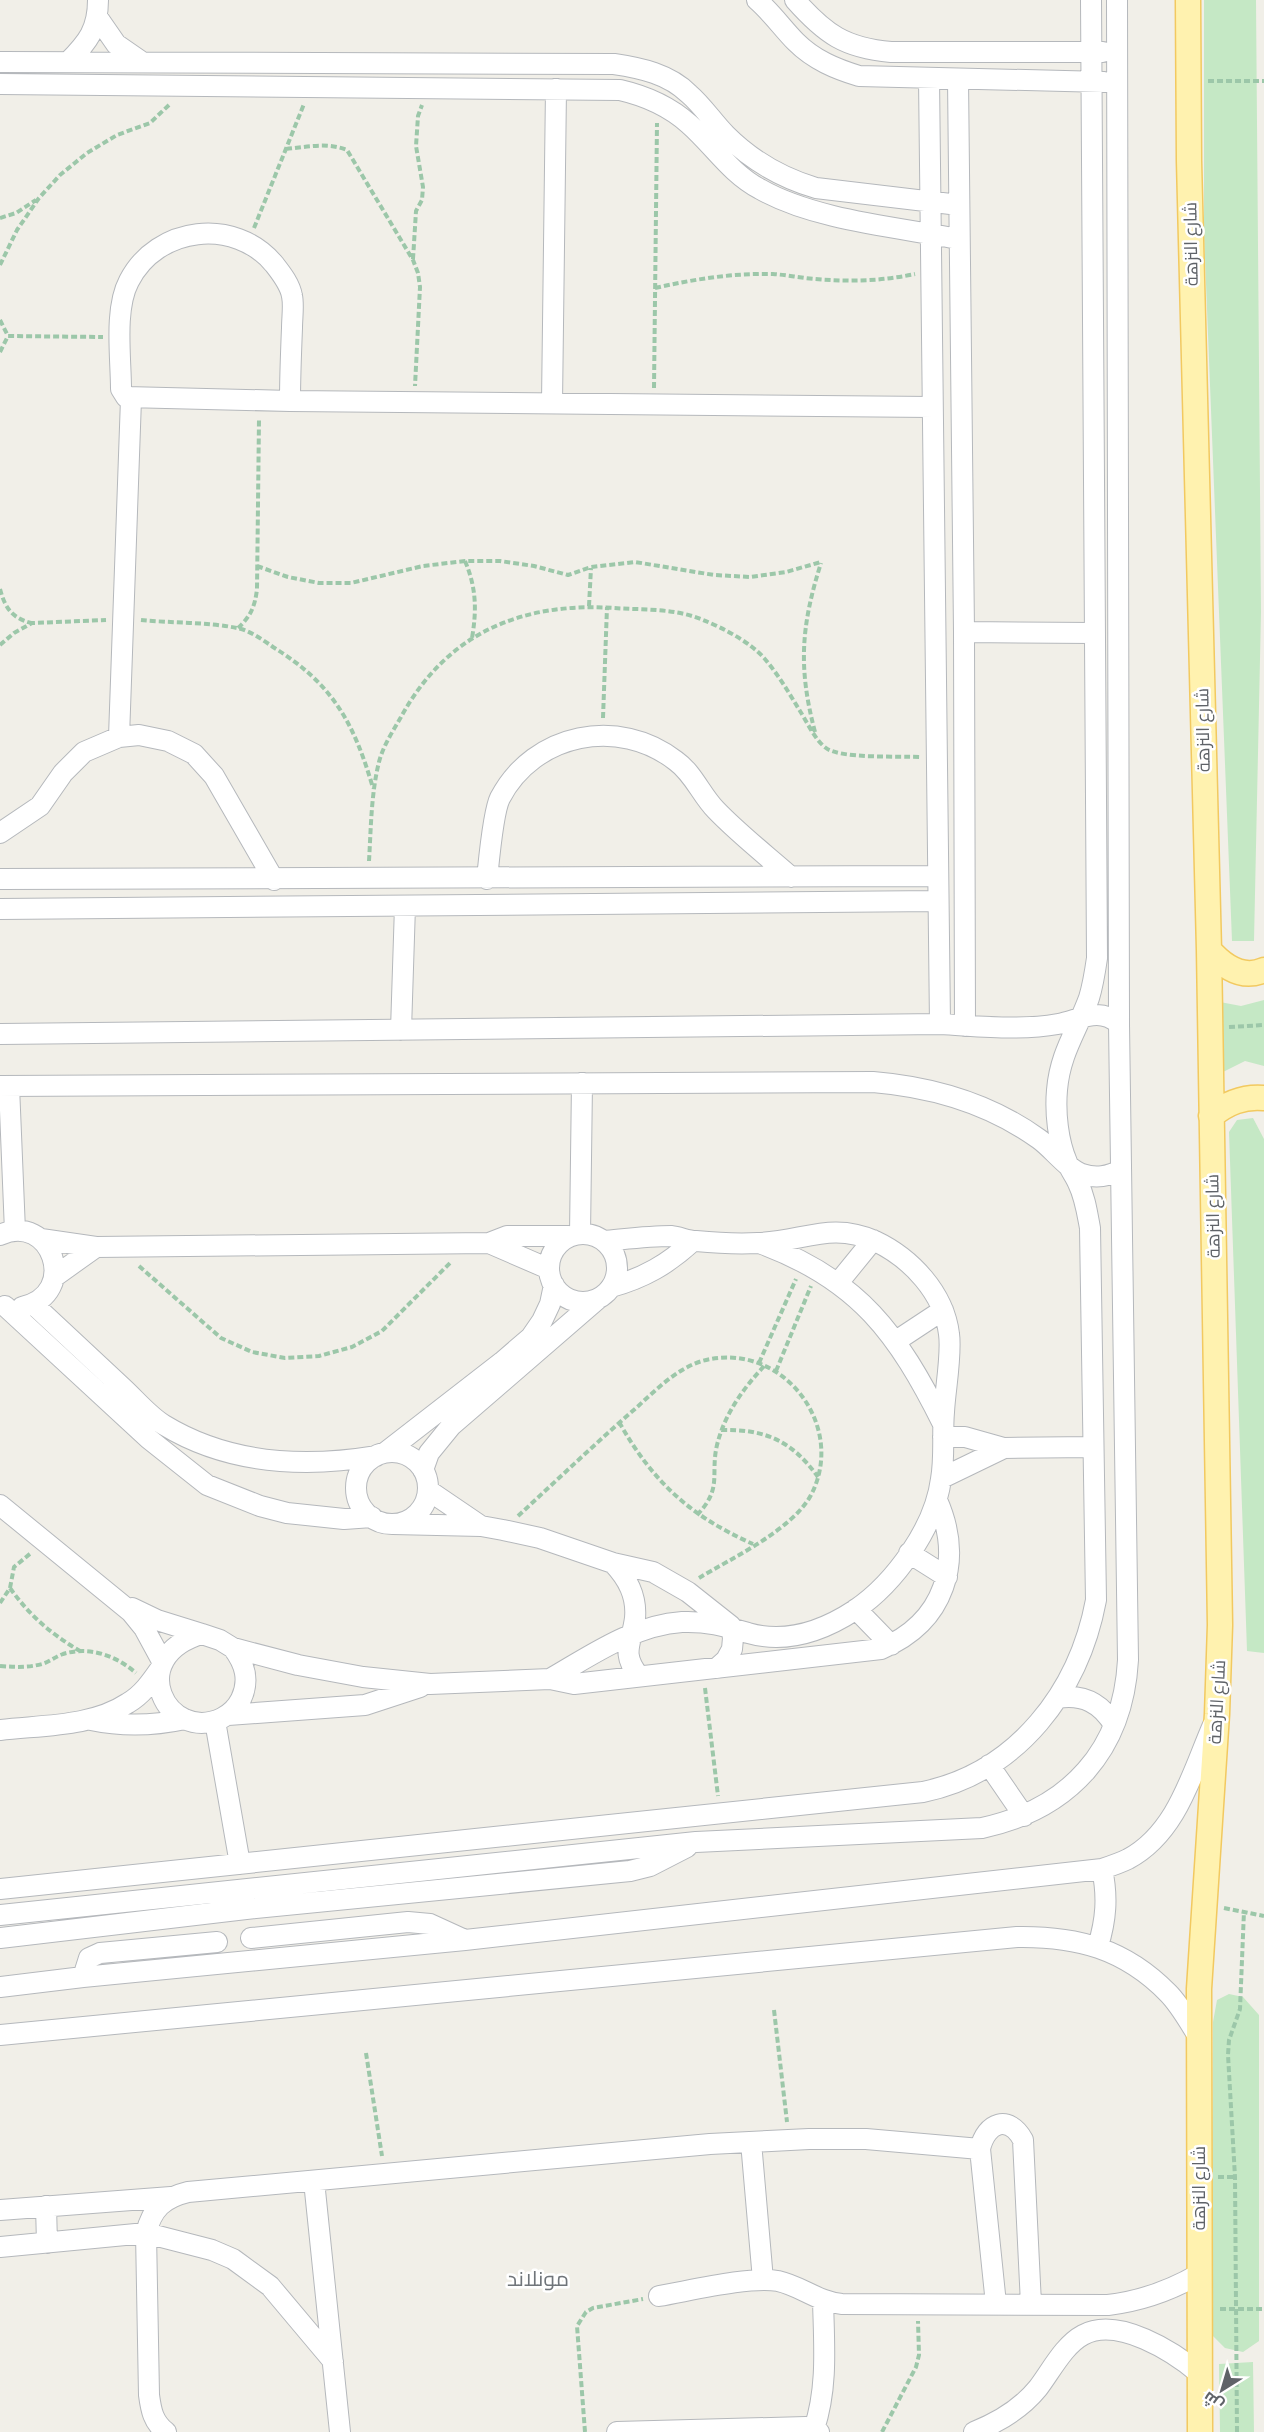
<svg xmlns="http://www.w3.org/2000/svg" width="1264" height="2432" font-family="'IBM Plex Sans',Cairo,sans-serif">
  <rect width="100%" height="100%" fill="#f1efe8"/>
  <path fill="#c5e8c5" d="M 1204,0 L 1256,0 L 1261,612 L 1254,941 L 1232,941 L 1204,233 Z
    M 1264,1000 L 1264,1066 L 1245,1061 L 1223,1072 L 1220,1002 L 1241,1006 Z
    M 1253,1118 L 1264,1139 L 1264,1653 L 1247,1651 L 1229,1132 L 1237,1120 Z
    M 1229,1994 L 1243,1997 L 1259,2015 L 1259,2341 L 1243,2352 L 1225,2348 L 1212,2335 L 1213,2022 L 1217,2000 Z
    M 1253,2362 L 1254,2432 L 1220,2432 L 1219,2364 Z"/>
  <g fill="none" stroke-linecap="round" stroke-linejoin="round">
    <g stroke="#b5b8bc" stroke-width="22">
      <path id="minor" d="M 757,0 C 772,13 783,29 796,42 C 814,60 836,69 859,76 L 1104,82
        M 795,0 C 825,34 845,48 891,52 L 1103,52
        M 98,18 L 116,44 L 142,62
        M 0,62 L 614,64 C 641,68 669,74 689,94 C 703,106 713,122 726,135 C 751,160 782,178 816,188 L 959,205
        M 68,62 C 88,42 98,29 98,0
        M 929,78 L 940,1024
        M 958,79 L 964,632 L 965,1026
        M 0,84 L 620,90 C 646,96 669,106 689,124 C 714,146 730,173 760,189 C 814,220 897,227 959,239
        M 290,401 L 126,397 L 121,389 C 121,358 114,309 129,281 C 157,226 235,217 274,264 C 281,273 290,284 292,296 C 294,305 292,318 292,328 C 291,352 290,376 290,401 L 932,407
        M 552,403 L 556,89
        M 964,632 L 1094,633
        M 119,737 L 131,399
        M 0,833 L 40,806 L 63,773 L 84,752 L 119,737 L 139,735 L 168,741 L 194,754 L 214,776 L 274,880
        M 0,879 L 938,876
        M 487,879 C 489,860 493,812 500,798 C 534,733 619,716 676,761 C 694,774 701,795 716,810 C 739,834 766,855 791,877
        M 0,909 L 938,901
        M 401,1030 L 405,906
        M 0,1034 L 940,1024 C 979,1026 1019,1031 1058,1024 C 1080,1020 1099,1006 1119,1024
        M 0,1086 L 873,1082 C 933,1087 989,1103 1039,1139 C 1053,1149 1066,1168 1082,1174 C 1097,1179 1108,1176 1121,1170
        M 9,1086 L 15,1231
        M 580,1234 L 582,1083
        M549 1268a34 34 0 1 1 68 0a34 34 0 1 1-68 0Z
        M 0,1235 C 51,1211 81,1294 22,1307
        M 41,1239 L 96,1247 L 489,1243 L 549,1269
        M 489,1243 L 507,1236 L 569,1236
        M 762,1244 C 859,1280 898,1334 943,1424
        M 54,1277 L 96,1247
        M 838,1283 L 873,1240
        M 611,1287 C 644,1278 668,1264 693,1241
        M 33,1304 C 63,1332 93,1360 123,1388 C 136,1400 149,1416 164,1425 C 228,1464 303,1468 376,1456
        M 5,1306 L 149,1439 L 207,1485 L 260,1506 L 287,1513 L 344,1519 L 372,1517
        M 896,1341 L 943,1310
        M 943,1437 L 965,1437 L 1004,1448 L 1093,1447
        M 386,1452 L 502,1362 L 531,1337 L 542,1321 L 550,1304 L 554,1285
        M356 1488a36 36 0 1 1 72 0a36 36 0 1 1-72 0Z
        M 423,1470 L 429,1453 L 451,1426 L 599,1298
        M 942,1478 L 1004,1448
        M 428,1490 L 481,1526
        M 0,1505 L 131,1612 L 144,1628 L 163,1663
        M 393,1524 L 481,1526 L 503,1530 L 540,1538 L 613,1563 L 653,1572 L 688,1592 L 731,1626 L 733,1638 L 732,1649 L 726,1660 L 717,1668
        M 909,1553 L 947,1577
        M 613,1563 C 628,1579 637,1596 635,1618 C 632,1643 620,1653 639,1676
        M 132,1608 L 157,1620 L 202,1634
        M 856,1609 L 891,1645
        M 233,1648 C 245,1664 250,1680 241,1699 C 237,1707 230,1714 222,1718 C 167,1744 123,1657 202,1634 L 220,1640 L 233,1648 L 298,1665 L 363,1677 L 430,1684 L 550,1679 L 574,1684 L 881,1649 C 945,1622 964,1561 937,1500
        M 550,1679 C 590,1656 634,1625 682,1622 C 707,1621 724,1626 748,1633 C 786,1644 823,1631 855,1610 C 895,1583 935,1527 941,1479 C 945,1457 942,1434 944,1412 C 945,1391 952,1354 949,1334 C 944,1293 911,1258 875,1241 C 831,1221 802,1242 758,1243 C 738,1244 717,1243 696,1241 C 688,1241 680,1237 671,1236 C 649,1236 626,1239 604,1241
        M 1058,1698 C 1083,1694 1101,1703 1114,1725
        M 228,1715 L 365,1705 L 420,1687
        M 91,1720 C 124,1727 153,1726 185,1719
        M 215,1721 L 240,1864
        M 0,1730 C 42,1725 92,1727 128,1703 C 142,1695 151,1682 160,1669
        M 989,1765 L 1024,1816
        M 0,1889 L 923,1792 C 1018,1772 1079,1691 1096,1600 L 1090,1228 C 1087,1212 1085,1197 1078,1183 C 1075,1176 1070,1170 1067,1162 C 1058,1141 1055,1113 1057,1090 C 1060,1053 1077,1031 1089,998 C 1093,985 1095,972 1097,958 L 1091,0
        M 0,1915 L 696,1842 L 982,1828 C 1070,1809 1123,1750 1128,1660 L 1119,1024 L 1117,0
        M 0,1938 L 246,1909 L 630,1871 L 650,1866 L 687,1847
        M 251,1938 L 408,1922 L 430,1924 L 465,1940
        M 1098,1946 C 1106,1920 1108,1897 1102,1869
        M 83,1977 L 89,1958 L 100,1953 L 217,1942
        M 0,1987 L 83,1977 L 465,1940 L 1102,1869 C 1111,1866 1120,1863 1128,1859 C 1177,1833 1192,1773 1213,1725
        M 0,2035 L 1017,1937 C 1077,1936 1125,1949 1168,1993 C 1181,2006 1190,2024 1200,2039
        M 751,2142 L 763,2280
        M 314,2181 L 340,2432
        M 46,2206 L 47,2243
        M 0,2210 L 171,2197
        M 0,2247 L 146,2233 L 212,2250 L 233,2259 L 270,2286 L 333,2361
        M 659,2296 C 689,2291 750,2276 778,2281 C 801,2286 818,2302 842,2304 L 1108,2305 C 1141,2301 1170,2291 1199,2274
        M 996,2304 L 980,2149 C 986,2122 1009,2114 1023,2140 L 1031,2304
        M 814,2429 C 828,2387 824,2344 823,2300
        M 166,2432 C 153,2422 151,2410 149,2395 L 146,2233 C 152,2209 163,2198 188,2192 L 710,2144 L 809,2139 L 866,2139 L 980,2149
        M 617,2432 L 806,2427 L 819,2432
        M 974,2432 C 999,2422 1021,2409 1038,2388 C 1051,2371 1064,2345 1083,2335 C 1118,2316 1174,2352 1200,2374"/>
    </g>
    <g stroke="#f2c960" stroke-width="27">
      <path id="major" d="M 1188,0 L 1189,161 L 1209,950 L 1220,1625 L 1217,1714 L 1199,1989 L 1200,2432
        M 1209,950 C 1223,966 1242,980 1264,970
        M 1211,1116 C 1227,1103 1243,1096 1264,1098"/>
    </g>
    <path stroke="#9cc7a9" stroke-width="4" stroke-dasharray="6 3" stroke-linecap="butt" d="M 1208,81 L 1264,81
      M 286,149 C 307,147 327,142 347,150 L 413,260 L 418,273 L 420,287 L 415,386
      M 0,218 L 16,213 L 36,200
      M 254,228 L 304,104
      M 413,259 L 416,211 L 422,200 L 423,187 L 416,146 L 418,116 L 422,105
      M 0,265 L 17,230 L 39,198 L 60,175 L 87,153 L 117,135 L 150,123 L 170,104
      M 655,288 C 695,279 733,273 773,274 C 787,275 801,278 815,279 C 849,282 882,281 915,274
      M 0,320 L 8,336
      M 0,352 L 8,336 L 103,337
      M 654,388 L 657,123
      M 465,561 C 476,587 477,609 472,638
      M 257,566 L 288,577 L 319,583 L 351,583 L 423,566 L 465,561 L 500,561 L 534,566 L 568,575 L 591,567 L 635,562 L 714,575 L 750,577 L 786,572 L 821,562
      M 0,589 C 5,608 12,618 31,623
      M 589,606 L 591,568
      M 141,620 C 170,623 208,622 237,628 C 249,630 263,640 273,647 C 333,684 354,723 373,788
      M 238,628 C 251,616 255,606 257,589 L 259,419
      M 0,645 L 14,633 L 32,623 L 106,620
      M 603,718 L 607,607
      M 815,732 C 798,668 801,626 821,563
      M 369,861 C 371,828 371,794 379,762 C 383,746 393,731 401,717 C 447,633 521,602 614,608 C 643,610 675,608 703,620 C 723,628 750,642 764,658 C 778,674 789,693 800,711 C 807,722 815,740 826,748 C 840,759 900,756 920,757
      M 1229,1027 L 1264,1025
      M 139,1266 L 221,1338 L 252,1352 L 285,1358 L 319,1356 L 352,1347 L 382,1331 L 451,1262
      M 759,1363 L 796,1279
      M 776,1371 L 811,1286
      M 619,1422 C 653,1482 690,1516 753,1544
      M 721,1430 C 766,1429 792,1441 818,1477
      M 697,1515 C 723,1488 710,1475 717,1445 C 725,1413 743,1389 765,1365
      M 518,1516 C 557,1480 596,1443 636,1408 C 656,1390 676,1369 702,1361 C 780,1339 848,1424 811,1495 C 792,1530 732,1558 699,1578
      M 10,1588 C 29,1615 51,1634 80,1651
      M 0,1603 L 10,1588 L 14,1567 L 31,1553
      M 0,1666 C 14,1667 27,1668 42,1664 C 49,1662 55,1657 63,1654 C 89,1646 115,1655 136,1673
      M 705,1688 L 718,1796
      M 1224,1908 L 1264,1916
      M 774,2010 L 787,2122
      M 366,2053 L 382,2156
      M 1218,2177 L 1235,2177
      M 1220,2309 L 1264,2309
      M 585,2432 L 577,2326 L 586,2312 L 593,2308 L 643,2299
      M 882,2432 L 916,2367 L 919,2355 L 918,2321
      M 1237,2432 L 1235,2177 L 1228,2055 L 1229,2040 L 1240,2009 L 1244,1911"/>
    <use href="#minor" stroke="#fff" stroke-width="20"/>
    <use href="#major" stroke="#fff2af" stroke-width="24"/>
  </g>
  <g text-anchor="middle" stroke-width="5" stroke-linejoin="round" paint-order="stroke">
    <g font-size="18" fill="#5f6368" stroke="#fff">
      <text transform="translate(1191 244) rotate(-91)" y="6">شارع النزهة</text>
      <text transform="translate(1203 730) rotate(-91)" y="6">شارع النزهة</text>
      <text transform="translate(1213 1216) rotate(-91)" y="6">شارع النزهة</text>
      <text transform="translate(1217 1702) rotate(-87)" y="6">شارع النزهة</text>
      <text transform="translate(1199 2188) rotate(-90)" y="6">شارع النزهة</text>
    </g>
    <g font-size="21" fill="#70757a" stroke="#fff">
      <text x="538" y="2286">مونلاند</text>
    </g>
  </g>
  <g transform="translate(1222 2390) rotate(217)" stroke="#ffffff" stroke-width="4.5" paint-order="stroke">
  <path d="M0-4.5L10 22L0 15L-10 22Z" fill="#5f6368"/>
  <text y="-9" font-size="16" font-weight="bold" text-anchor="middle" fill="#5f6368">ش</text>
  </g>
</svg>
